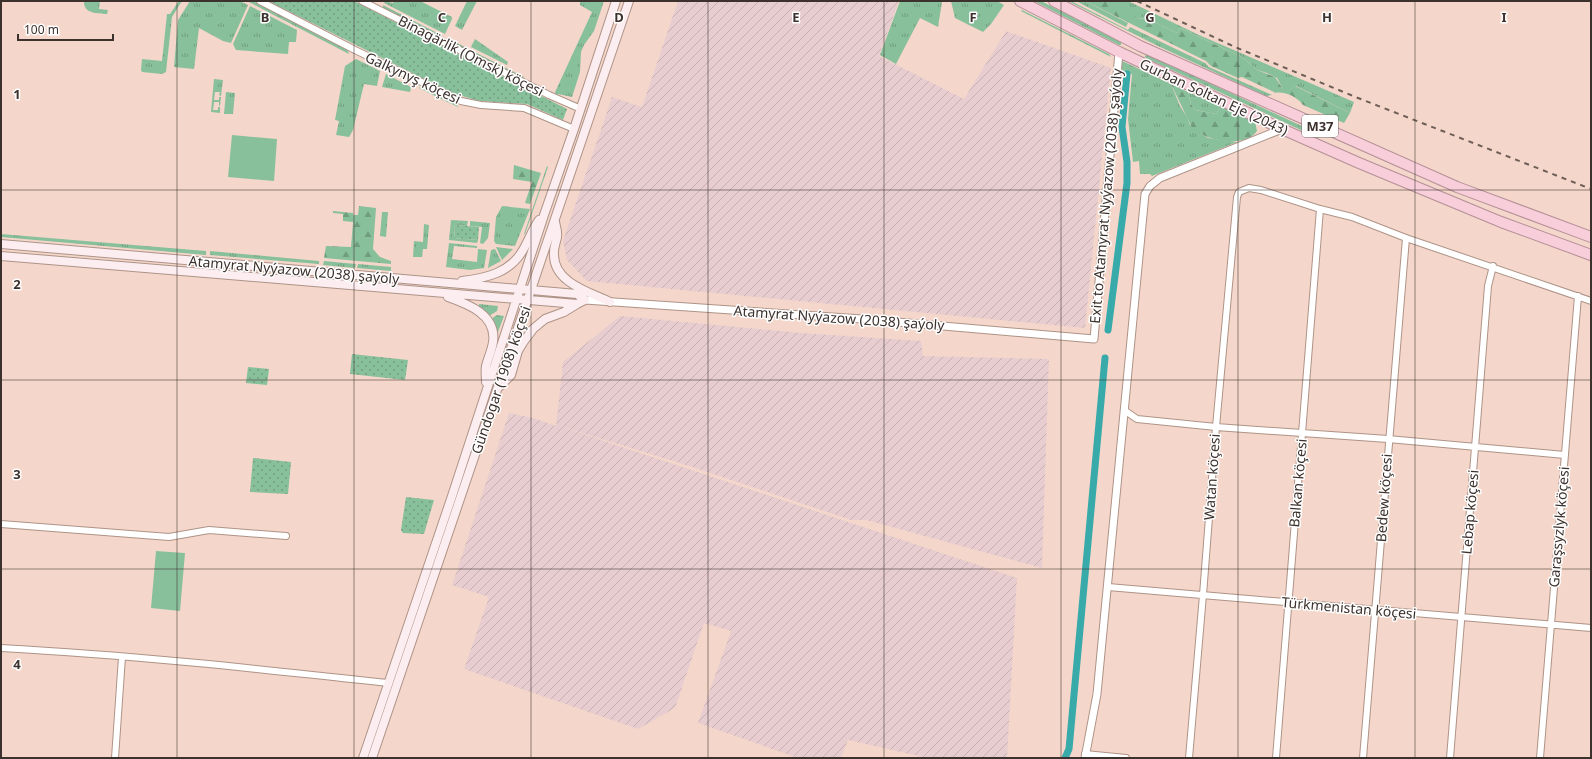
<svg xmlns="http://www.w3.org/2000/svg" width="1592" height="759" font-family="'Noto Sans',sans-serif">
  <defs>
    <pattern id="industrial-furrows" width="10" height="10" patternUnits="userSpaceOnUse"><rect width="10" height="10" fill="#e7cdcf"/><path d="M-1 1l2-2M0 10L10 0M9 11l2-2" fill="none" stroke="#c7b0b2"/></pattern>
    <pattern id="grass-tufts" width="24" height="20" patternUnits="userSpaceOnUse"><rect width="24" height="20" fill="#89c09c"/><path d="M3 7l-1-3M5 7V3M7 7l1-3M15 17l-1-3M17 17v-4M19 17l1-3" fill="none" stroke="#719d7f"/></pattern>
    <pattern id="forest-firs" width="22" height="20" patternUnits="userSpaceOnUse"><rect width="22" height="20" fill="#89c09c"/><path d="M5 1l3.5 6h-7zM16 11l3.5 6h-7z" fill="#719d7f"/></pattern>
    <pattern id="park-dots" width="8" height="8" patternUnits="userSpaceOnUse"><rect width="8" height="8" fill="#89c09c"/><path d="M2 2h.1M6 6h.1" fill="none" stroke="#719d7f" stroke-width="1.8" stroke-linecap="round"/></pattern>
  </defs>
  <rect width="100%" height="100%" fill="#f4d7ca"/>
  <path fill="url(#industrial-furrows)" d="M 678,1 L 899,1 L 879,56 L 964,99 L 1006,31 L 1111,68 L 1085,328 L 587,281 L 567,260 L 563,241 L 612,97 L 642,107 Z
    M 620,316 L 802,333 L 921,341 L 923,356 L 1049,359 L 1042,568 L 866,520 L 851,520 L 689,466 L 559,426 L 1017,578 L 1007,758 L 927,758 L 848,740 L 841,758 L 798,758 L 698,723 L 731,631 L 704,623 L 675,708 L 638,729 L 464,669 L 489,597 L 452,585 L 509,413 L 533,418 L 556,426 L 563,362 Z"/>
  <path fill="url(#grass-tufts)" d="M 84,1 L 100,1 L 99,9 L 108,10 L 107,14 C 98,13 83,14 84,1 Z
    M 179,1 L 182,1 L 172,17 L 166,72 L 162,74 L 142,72 L 141,70 L 142,59 L 162,61 L 167,14 L 170,14 Z
    M 190,1 L 240,1 L 248,5 L 231,43 L 223,41 L 199,28 L 194,69 L 174,67 L 178,20 Z
    M 247,1 L 253,1 L 347,49 L 349,54 Z
    M 385,1 L 393,3 L 394,1 L 420,1 L 452,17 L 452,19 L 445,34 L 384,3 Z
    M 467,1 L 477,1 L 462,30 L 455,26 Z
    M 580,1 L 604,1 L 594,31 L 584,45 L 581,52 L 580,72 L 572,97 L 558,94 L 557,96 L 555,92 L 556,90 L 592,12 L 580,5 Z
    M 900,1 L 942,1 L 942,2 L 938,27 L 920,18 L 896,64 L 880,55 Z
    M 951,1 L 997,1 L 1004,5 L 991,24 L 983,32 L 955,18 Z
    M 1034,1 L 1041,1 L 1121,42 L 1121,45 L 1119,45 Z
    M 1068,1 L 1071,1 L 1128,30 L 1130,27 L 1205,63 L 1209,67 L 1272,95 L 1266,96 L 1158,46 Z
    M 1076,1 L 1085,1 L 1128,23 L 1126,27 Z
    M 1106,1 L 1128,1 L 1199,35 L 1354,102 L 1350,113 L 1296,86 L 1290,89 L 1283,89 L 1277,78 L 1267,73 L 1257,70 L 1242,57 L 1180,28 L 1177,33 L 1146,18 L 1136,19 Z
    M 383,5 L 443,36 L 439,36 L 383,8 Z
    M 250,6 L 297,30 L 296,42 L 289,42 L 288,54 L 236,50 L 233,44 Z
    M 1022,10 L 1109,54 L 1111,57 L 1021,11 Z
    M 449,39 L 524,77 L 523,78 L 450,42 Z
    M 475,39 L 508,62 L 507,65 L 471,47 Z
    M 1147,54 L 1319,134 L 1321,136 L 1318,138 L 1146,58 L 1145,56 Z
    M 356,59 L 380,71 L 377,86 L 364,84 L 353,130 L 349,137 L 336,135 L 339,121 L 335,120 L 345,66 Z
    M 1120,60 L 1171,84 L 1180,106 L 1187,117 L 1190,125 L 1202,133 L 1203,135 L 1208,138 L 1237,142 L 1152,176 L 1150,174 L 1140,174 L 1139,161 L 1133,162 L 1128,119 L 1132,74 L 1120,72 Z
    M 386,74 L 411,87 L 410,92 L 382,87 Z
    M 214,79 L 223,80 L 221,96 L 219,95 L 220,92 L 215,92 L 214,100 L 219,100 L 219,97 L 221,97 L 220,106 L 219,105 L 219,102 L 214,102 L 213,110 L 218,110 L 218,107 L 220,107 L 220,113 L 211,112 Z
    M 421,86 L 457,104 L 458,107 L 419,88 Z
    M 226,92 L 235,93 L 233,114 L 224,114 Z
    M 1188,92 L 1224,108 L 1220,108 L 1216,114 L 1195,110 L 1191,104 Z
    M 547,166 L 548,167 L 525,234 L 524,234 Z
    M 502,206 L 530,209 L 515,246 L 496,244 L 494,241 L 496,217 Z
    M 382,212 L 388,212 L 386,237 L 380,236 Z
    M 451,220 L 468,221 L 467,226 L 455,225 L 454,238 L 478,240 L 477,243 L 449,240 Z
    M 470,221 L 490,223 L 488,238 L 483,244 L 480,243 L 482,227 L 470,226 Z
    M 424,224 L 429,225 L 427,249 L 423,249 L 422,257 L 413,257 L 414,241 L 423,242 Z
    M 1,234 L 206,251 L 206,255 L 1,237 Z
    M 449,243 L 477,246 L 477,248 L 454,246 L 452,259 L 477,262 L 478,249 L 487,250 L 484,268 L 470,270 L 446,267 Z
    M 496,247 L 513,249 L 502,260 Z
    M 495,249 L 501,261 L 488,268 L 491,250 Z
    M 210,251 L 319,261 L 319,264 L 210,255 Z
    M 324,261 L 356,264 L 355,268 L 323,265 Z
    M 358,264 L 391,267 L 391,271 L 357,268 Z
    M 479,304 L 498,306 L 497,311 L 489,316 L 479,307 Z
    M 497,315 L 504,316 L 498,332 L 496,331 L 491,319 Z"/>
  <path fill="url(#forest-firs)" d="M 1085,1 L 1106,1 L 1135,16 L 1137,19 L 1146,18 L 1177,33 L 1180,28 L 1242,57 L 1257,70 L 1275,77 L 1283,89 L 1290,89 L 1295,86 L 1350,113 L 1344,123 L 1303,105 C 1297,97 1285,91 1275,93 L 1274,92 L 1242,77 L 1238,78 L 1211,66 L 1206,61 Z
    M 1171,84 L 1188,92 L 1191,104 L 1195,110 L 1216,114 L 1220,108 L 1224,108 L 1255,122 L 1257,131 C 1247,146 1217,142 1203,135 L 1202,133 L 1193,130 Z
    M 514,165 L 541,173 L 530,204 L 525,203 L 532,182 L 513,179 Z
    M 359,206 L 376,208 L 373,249 L 380,257 L 391,261 L 391,264 L 324,258 L 326,246 L 351,247 L 353,222 L 343,221 L 343,214 L 333,213 L 333,211 L 353,213 L 353,215 L 358,215 Z"/>
  <path fill="url(#park-dots)" d="M 268,1 L 354,1 L 567,109 L 563,120 L 527,104 L 479,101 L 452,93 Z
    M 455,225 L 479,227 L 478,240 L 454,238 Z
    M 352,354 L 408,360 L 405,380 L 350,374 Z
    M 248,367 L 269,369 L 267,385 L 246,383 Z
    M 253,458 L 291,462 L 288,494 L 250,492 Z
    M 406,497 L 434,500 L 424,534 L 403,533 L 401,530 Z"/>
  <path fill="#89c09c" d="M 232,135 L 277,139 L 274,181 L 228,177 Z
    M 156,551 L 185,553 L 180,611 L 151,608 Z"/>
  <g fill="none" stroke-linecap="round" stroke-linejoin="round">
    <path stroke="#38aaaa" stroke-width="7" d="M 1108,330 L 1127,183 L 1127,162 L 1122,127 L 1127,74
      M 1065,758 L 1069,749 L 1105,358"/>
    <g stroke="#ae9387" stroke-width="8">
      <path id="minor" d="M 260,1 L 355,50 L 461,101 L 481,105 L 524,108 L 574,129
        M 362,1 L 549,95 L 581,109
        M 1124,410 L 1137,419 L 1216,427 L 1388,439 L 1565,455
        M 1,524 L 169,537 L 209,530 L 286,536
        M 1108,587 L 1591,628
        M 1,648 C 131,655 259,669 388,683
        M 1085,754 L 1126,758
        M 115,758 L 122,657
        M 1189,758 L 1203,595 L 1216,427 L 1237,197 L 1239,192 L 1249,188 L 1261,190 L 1320,209 L 1352,217 L 1406,238 L 1591,301
        M 1276,758 L 1320,209
        M 1363,758 L 1406,238
        M 1450,758 L 1488,286 L 1493,266
        M 1540,758 L 1578,296"/>
    </g>
    <g stroke="#ae9387" stroke-width="9">
      <path id="tertiary" d="M 585,300 L 862,319 L 1094,339 L 1119,52
        M 1085,758 L 1097,694 L 1145,194 L 1150,186 L 1160,178 L 1282,129"/>
    </g>
    <g stroke="#ae9387" stroke-width="10">
      <path id="secondary" d="M 555,222 C 556,227 558,232 557,237 C 556,243 553,249 554,255 C 554,283 590,292 610,302
        M 1,244 L 577,294 L 585,300 L 577,304 L 1,256
        M 462,281 C 486,278 510,273 523,250 C 529,240 532,230 539,220
        M 448,297 C 468,304 497,315 493,342 C 492,350 488,358 486,366 C 485,371 486,377 486,382
        M 499,387 L 511,375 L 518,351 L 524,341 L 533,329 L 545,319 L 564,312 L 577,304
        M 363,758 L 452,496 L 544,215 L 574,129 L 616,1
        M 372,758 L 629,1"/>
    </g>
    <g stroke="#b48f97" stroke-width="12">
      <path id="trunk" d="M 1020,1 L 1119,52 L 1282,129 L 1359,163 L 1501,222 L 1591,255
        M 1054,1 L 1140,46 L 1457,187 L 1591,237"/>
    </g>
    <use href="#minor" stroke="#fff" stroke-width="6"/>
    <use href="#tertiary" stroke="#fff" stroke-width="7"/>
    <use href="#secondary" stroke="#fcedf1" stroke-width="8"/>
    <use href="#trunk" stroke="#f7ceda" stroke-width="10"/>
    <path stroke="#6e5e57" stroke-width="2" stroke-dasharray="5 5" stroke-linecap="butt" d="M 1137,1 L 1235,47 L 1358,98 L 1591,189"/>
  </g>
  <path fill="none" stroke="#3c312c" stroke-width="1" stroke-opacity="0.55" d="M 177,1 L 177,758M 354,1 L 354,758M 531,1 L 531,758M 708,1 L 708,758M 884,1 L 884,758M 1061,1 L 1061,758M 1238,1 L 1238,758M 1415,1 L 1415,758M 1,190 L 1591,190M 1,380 L 1591,380M 1,569 L 1591,569"/>
  <g text-anchor="middle" stroke-width="3" stroke-linejoin="round" paint-order="stroke">
    <rect fill="#fff" stroke="#766f6b" stroke-width="1" x="1302" y="115" width="36" height="22" rx="3"/>
    <g font-size="13" font-weight="bold" fill="#3c312c">
      <text x="1320" y="131">M37</text>
    </g>
    <g font-size="14" fill="#3c312c" stroke="#fff">
      <text transform="translate(471 56) rotate(27)" y="5">Binagärlik (Omsk) köçesi</text>
      <text transform="translate(413 78) rotate(25)" y="5">Galkynyş köçesi</text>
      <text transform="translate(1214 97) rotate(25)" y="5">Gurban Soltan Eje (2043)</text>
      <text transform="translate(1106 196) rotate(-85)" y="5">Exit to Atamyrat Nyýazow (2038) şaýoly</text>
      <text transform="translate(294 270) rotate(5)" y="5">Atamyrat Nyýazow (2038) şaýoly</text>
      <text transform="translate(839 318) rotate(4)" y="5">Atamyrat Nyýazow (2038) şaýoly</text>
      <text transform="translate(501 380) rotate(-71)" y="5">Gündogar (1908) köçesi</text>
      <text transform="translate(1212 477) rotate(-86)" y="5">Watan köçesi</text>
      <text transform="translate(1298 483) rotate(-85)" y="5">Balkan köçesi</text>
      <text transform="translate(1384 498) rotate(-86)" y="5">Bedew köçesi</text>
      <text transform="translate(1470 512) rotate(-85)" y="5">Lebap köçesi</text>
      <text transform="translate(1559 527) rotate(-85)" y="5">Garaşsyzlyk köçesi</text>
      <text transform="translate(1349 608) rotate(5)" y="5">Türkmenistan köçesi</text>
    </g>
  </g>
  <g font-size="13" text-anchor="middle" font-weight="bold" fill="#3c312c" stroke="#fff" stroke-width="3" stroke-linejoin="round" paint-order="stroke">
    <text x="265" y="22">B</text>
    <text x="442" y="22">C</text>
    <text x="619" y="22">D</text>
    <text x="796" y="22">E</text>
    <text x="973" y="22">F</text>
    <text x="1150" y="22">G</text>
    <text x="1327" y="22">H</text>
    <text x="1504" y="22">I</text>
    <text x="17" y="99">1</text>
    <text x="17" y="289">2</text>
    <text x="17" y="479">3</text>
    <text x="17" y="669">4</text>
  </g>
  <rect width="1592" height="759" fill="none" stroke="#3c312c" stroke-width="4"/>
  <path d="M18 34v6h95v-6" fill="none" stroke="#3c312c" stroke-width="2"/>
  <text x="24" y="34" font-size="12" fill="#3c312c" stroke="#ffffff" stroke-width="3" paint-order="stroke">100 m</text>
</svg>
